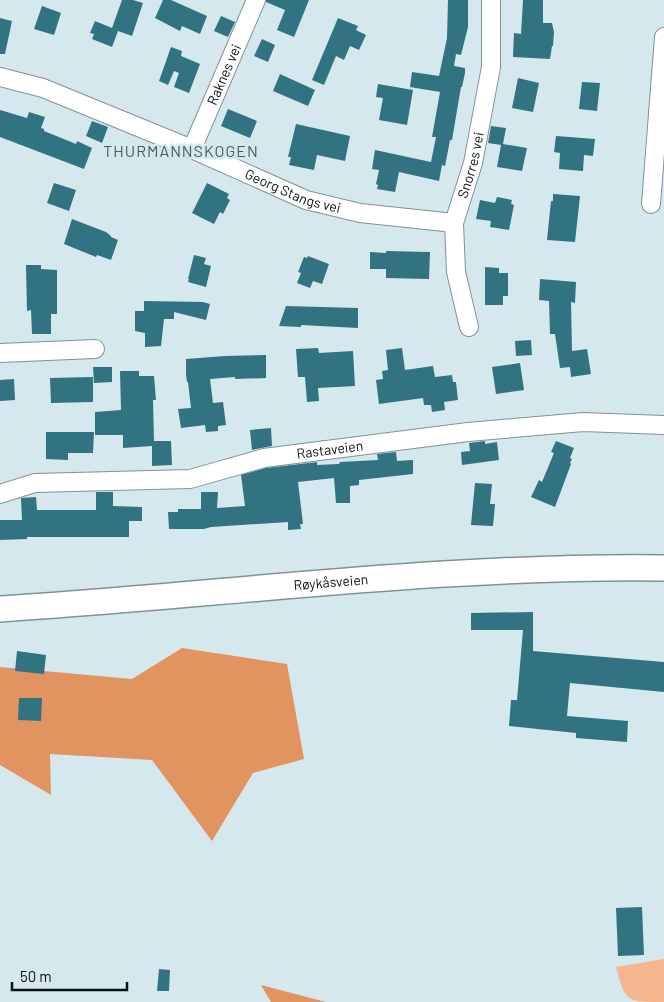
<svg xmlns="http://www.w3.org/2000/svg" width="664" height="1002" font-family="Barlow,sans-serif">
  <rect width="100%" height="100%" fill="#d5e8ed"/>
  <path fill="#f5b68e" d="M 664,959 L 664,1002 C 626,1002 625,1002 616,967 Z"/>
  <path fill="#e29460" d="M 182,648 L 287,664 L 304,759 L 253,773 L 212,841 L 152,760 L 50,754 L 51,795 L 0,765 L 0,667 L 132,679 Z
    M 261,985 L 326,1002 L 271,1002 Z"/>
  <path fill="#317381" d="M 122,0 L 133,0 L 143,3 L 132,36 L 118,31 L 112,47 L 92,39 L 94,34 L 90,33 L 95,21 L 112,28 Z
    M 163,0 L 171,0 L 207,16 L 200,34 L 182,26 L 180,31 L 155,18 Z
    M 266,0 L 309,0 L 294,37 L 277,30 L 285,10 L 266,2 Z
    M 448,0 L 468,0 L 468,27 L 461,55 L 456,54 L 454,66 L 465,68 L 465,73 L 462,87 L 461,87 L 452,140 L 450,140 L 445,166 L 442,165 L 439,181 L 399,172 L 395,192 L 377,189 L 378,185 L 376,184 L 379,170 L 372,169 L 375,150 L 431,162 L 436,137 L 432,137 L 440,92 L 410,87 L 412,72 L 439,76 L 447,38 Z
    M 523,0 L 543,0 L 543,23 L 552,23 L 554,32 L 553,46 L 552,46 L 550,59 L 513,57 L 514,33 L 521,34 Z
    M 42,6 L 61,13 L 54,35 L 34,29 Z
    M 221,16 L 235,22 L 228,37 L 214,31 Z
    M 0,18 L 12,21 L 5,54 L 0,54 Z
    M 338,18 L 358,26 L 356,30 L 366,35 L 359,50 L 350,46 L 344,60 L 336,56 L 324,85 L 312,80 Z
    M 262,39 L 275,45 L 268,62 L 254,56 Z
    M 171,47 L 182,51 L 181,56 L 200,64 L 189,93 L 174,87 L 179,73 L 174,71 L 168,85 L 159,81 Z
    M 280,74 L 315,90 L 308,106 L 273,91 Z
    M 518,78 L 539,83 L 533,112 L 512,108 Z
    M 582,82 L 600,83 L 597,111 L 579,109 Z
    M 378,84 L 413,90 L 407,125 L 379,120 L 383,98 L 376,97 Z
    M 228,109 L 257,121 L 250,138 L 221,126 Z
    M 0,110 L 27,118 L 29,112 L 45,117 L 41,128 L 44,129 L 44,131 L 76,144 L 77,141 L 92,148 L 84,169 L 0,137 Z
    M 92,121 L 108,127 L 102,143 L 86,136 Z
    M 296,124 L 350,136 L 345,161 L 317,155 L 314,170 L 289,165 L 291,157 L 288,157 Z
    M 491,126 L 506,128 L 503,144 L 527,148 L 522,171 L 497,167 L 501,145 L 488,143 Z
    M 556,136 L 595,139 L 593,156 L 584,155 L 583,171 L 559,169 L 560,153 L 554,152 Z
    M 54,183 L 76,190 L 69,211 L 47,203 Z
    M 207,183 L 229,194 L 227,198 L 230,200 L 223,214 L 220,212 L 214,224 L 192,213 Z
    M 553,194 L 580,196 L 575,242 L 547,240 L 551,201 L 553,201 Z
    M 497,197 L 512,200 L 511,204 L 514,205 L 509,230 L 490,227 L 491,221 L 476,219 L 480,200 L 495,203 Z
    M 72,219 L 106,232 L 111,236 L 111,237 L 118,240 L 111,260 L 97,255 L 96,257 L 64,244 Z
    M 386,251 L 430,252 L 429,279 L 386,278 L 386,269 L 370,269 L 370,252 L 386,253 Z
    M 194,255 L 206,258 L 204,264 L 211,266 L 206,287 L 188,282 L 189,279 L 188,279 Z
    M 308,256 L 329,264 L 322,284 L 313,281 L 310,288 L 297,283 L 301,273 L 298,272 L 304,257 L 307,258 Z
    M 26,265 L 41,265 L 41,269 L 57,270 L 57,314 L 51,314 L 51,334 L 32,334 L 31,310 L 27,311 Z
    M 485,267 L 499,268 L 499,273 L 508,273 L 508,296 L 503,296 L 503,305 L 485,305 Z
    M 540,279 L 576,282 L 575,303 L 571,302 L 572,351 L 587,349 L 591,374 L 571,377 L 570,367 L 560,368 L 555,334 L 550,334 L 549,301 L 539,300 Z
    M 144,301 L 203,302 L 210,304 L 206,320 L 174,312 L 174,319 L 164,319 L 161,346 L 145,347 L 145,333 L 135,331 L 135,311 L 144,311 Z
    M 286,306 L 358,308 L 358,328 L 301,325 L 301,327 L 279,326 Z
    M 531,340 L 532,355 L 516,356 L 515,341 Z
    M 318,348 L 319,353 L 353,351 L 355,386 L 318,388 L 319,401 L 307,402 L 305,377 L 298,377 L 296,349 Z
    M 402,348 L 405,370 L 433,366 L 435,377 L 452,375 L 453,382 L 456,382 L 458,400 L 444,402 L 445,410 L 432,412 L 431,405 L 424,405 L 423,398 L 379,404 L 376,380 L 383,379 L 382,371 L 388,370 L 386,350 Z
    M 266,355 L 266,378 L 235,379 L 235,377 L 210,379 L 213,403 L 223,402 L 226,425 L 218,426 L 218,431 L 206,432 L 205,425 L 181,428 L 178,409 L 191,408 L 188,382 L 187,382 L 186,374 L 186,359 L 225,356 Z
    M 520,363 L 524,390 L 496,394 L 492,367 Z
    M 93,367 L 112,367 L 112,382 L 94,383 Z
    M 120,371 L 139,371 L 139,376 L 154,376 L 156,400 L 153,400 L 154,441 L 171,441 L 172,465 L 152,466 L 152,446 L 123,448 L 123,435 L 95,435 L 95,412 L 121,410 Z
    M 93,377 L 93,402 L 51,403 L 50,378 Z
    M 14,379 L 15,400 L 0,401 L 0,380 Z
    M 271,428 L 272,446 L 252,450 L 250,430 Z
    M 46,432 L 94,432 L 93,453 L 68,453 L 68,460 L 46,459 Z
    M 485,441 L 485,444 L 497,442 L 499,460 L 462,465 L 461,452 L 470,451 L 469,443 Z
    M 556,441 L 574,448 L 570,458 L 572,459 L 570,463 L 571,464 L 555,507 L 531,497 L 539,480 L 542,482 L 554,453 L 551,452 Z
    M 396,452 L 397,461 L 413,460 L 413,474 L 359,480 L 359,485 L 350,486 L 350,503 L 336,503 L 334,478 L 298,482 L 303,524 L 300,524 L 301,529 L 288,530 L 288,522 L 211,527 L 204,529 L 169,529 L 168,512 L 178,512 L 178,509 L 201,509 L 201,492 L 218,492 L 217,508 L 245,506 L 241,475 L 266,468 L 317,462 L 317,465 L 339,464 L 340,462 L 378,460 L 377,454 Z
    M 475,483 L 492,484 L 490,504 L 495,504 L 493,526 L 471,525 Z
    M 96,492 L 113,492 L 113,506 L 142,507 L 142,521 L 129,521 L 129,537 L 27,537 L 27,539 L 0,540 L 0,520 L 22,520 L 21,498 L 36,497 L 37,510 L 96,510 Z
    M 533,612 L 533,651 L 664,662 L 664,692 L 570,683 L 567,716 L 628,721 L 627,742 L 576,738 L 576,733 L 509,726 L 511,700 L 517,700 L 523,630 L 471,630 L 471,613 Z
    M 17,651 L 46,655 L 44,674 L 15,671 Z
    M 19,698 L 42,698 L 41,721 L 18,720 Z
    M 642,907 L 644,955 L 618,956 L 616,908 Z
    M 159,969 L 170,970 L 169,991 L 157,991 Z"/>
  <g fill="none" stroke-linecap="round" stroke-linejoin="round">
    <g stroke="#819297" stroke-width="20">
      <g id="minor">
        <path id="s1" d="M 0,77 L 43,88 L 192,149 L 306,200 L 360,213 L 454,223"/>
        <path id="s2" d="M 192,149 L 256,0"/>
        <path d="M 651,204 L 664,37"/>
        <path id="s3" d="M 469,327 L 456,272 L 454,223 L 473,163 L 491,67 L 491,0"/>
        <path d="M 0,353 L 95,349"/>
        <path id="s4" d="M 0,494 L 35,483 L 190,479 L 264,458 L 468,432 L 583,422 L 664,425"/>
      </g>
    </g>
    <g stroke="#819297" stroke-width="28">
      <g id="secondary">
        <path id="s5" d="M 0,609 C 221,595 442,565 664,568"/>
      </g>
    </g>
    <use href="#minor" stroke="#fff" stroke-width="18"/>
    <use href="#secondary" stroke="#fff" stroke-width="25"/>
  </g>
  <g text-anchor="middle" stroke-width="5" stroke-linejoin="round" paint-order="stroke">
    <g font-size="14" fill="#0a1113" stroke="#d5e8ed">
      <text dy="5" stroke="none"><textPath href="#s2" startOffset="81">Raknes vei</textPath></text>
      <text dy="5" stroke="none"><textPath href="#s3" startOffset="166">Snorres vei</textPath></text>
      <text dy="5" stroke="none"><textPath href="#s1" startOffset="315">Georg Stangs vei</textPath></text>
      <text dy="5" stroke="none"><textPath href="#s4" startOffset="335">Rastaveien</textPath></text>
      <text dy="5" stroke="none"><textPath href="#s5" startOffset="332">Røykåsveien</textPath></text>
    </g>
    <g font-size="16" letter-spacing="1" fill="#4b5b5f" stroke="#d5e8ed">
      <text x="181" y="157">THURMANNSKOGEN</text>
    </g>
  </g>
  <path d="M12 982v8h115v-8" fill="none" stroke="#0a1113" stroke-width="2.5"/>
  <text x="20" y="982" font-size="15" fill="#0a1113" stroke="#d5e8ed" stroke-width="4" paint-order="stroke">50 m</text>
</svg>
